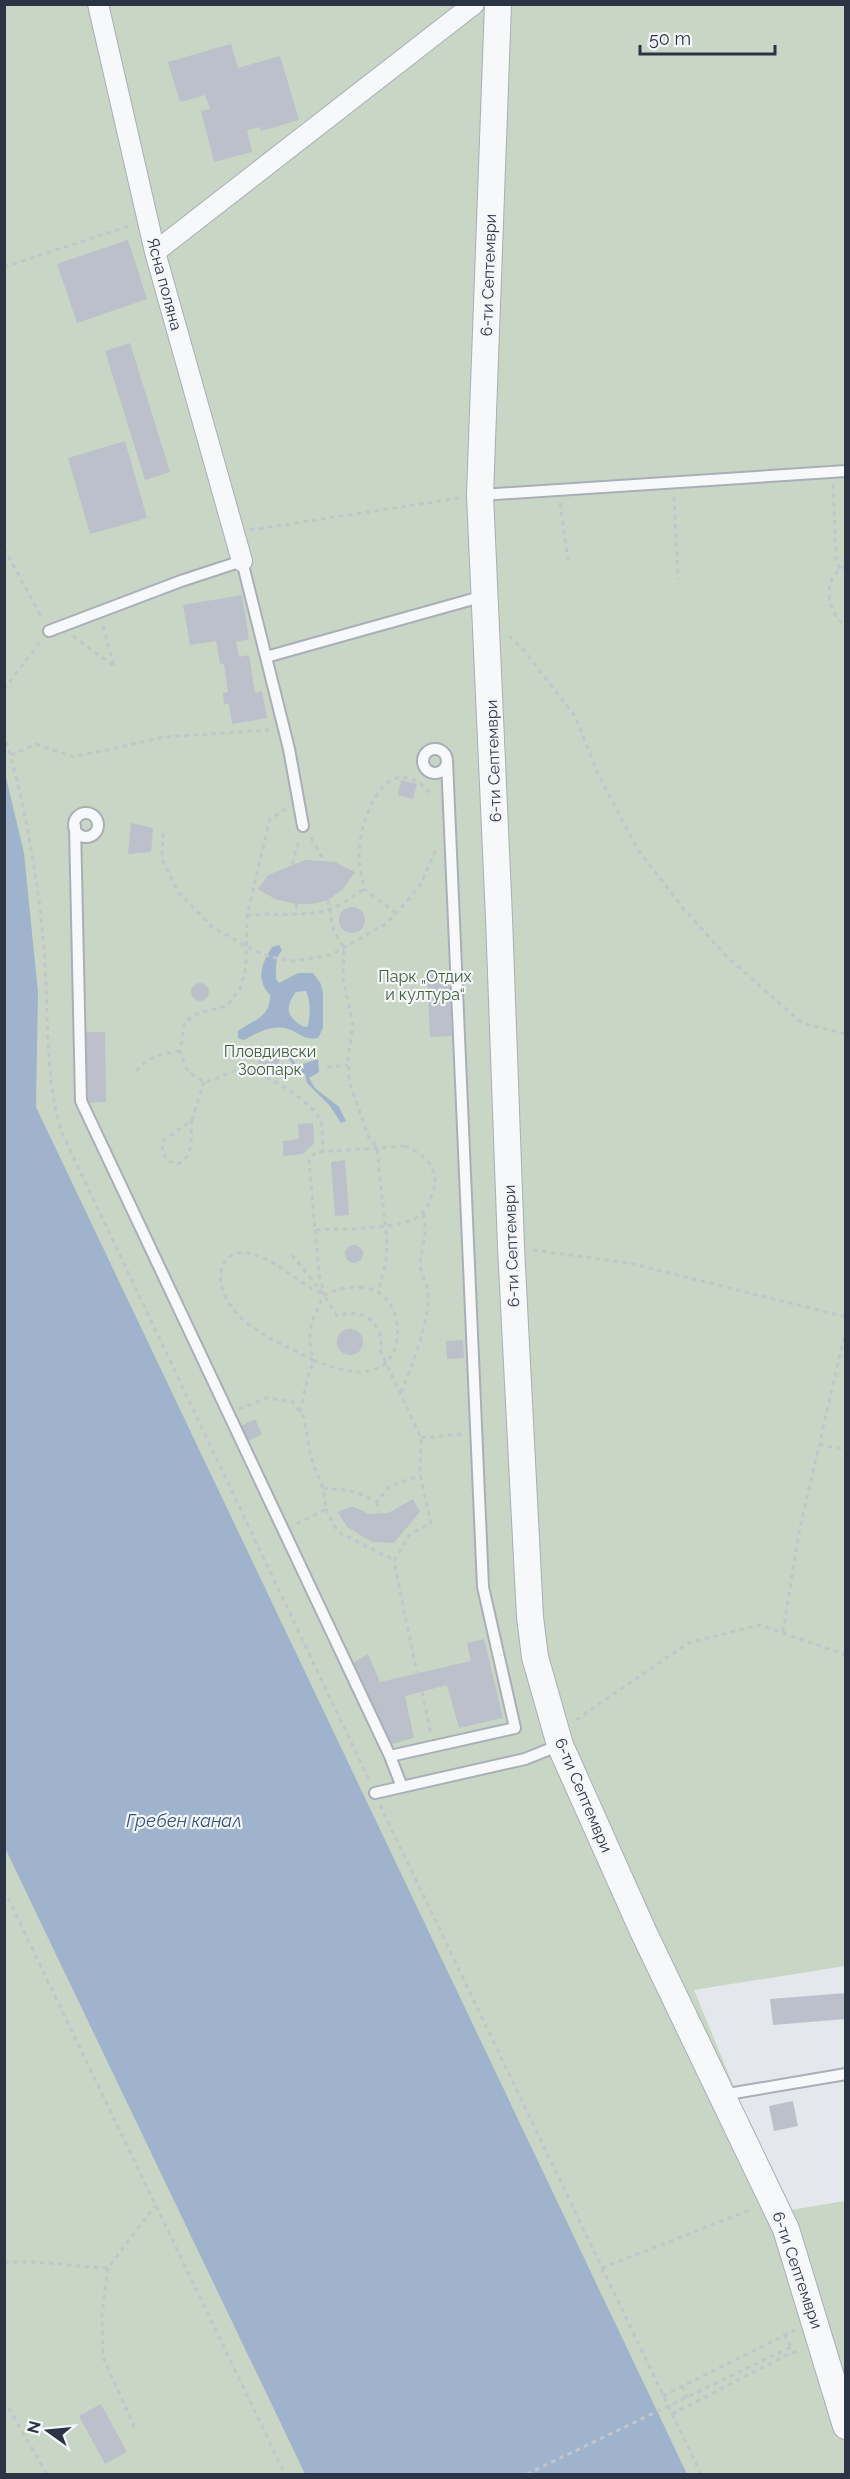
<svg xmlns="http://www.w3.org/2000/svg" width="850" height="2479" font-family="Raleway,sans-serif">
  <rect width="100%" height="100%" fill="#e4e7ec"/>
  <path fill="#c9d6c5" d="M 5,5 L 845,5 L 845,1966 L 694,1990 L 785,2211 L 845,2201 L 845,2474 L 5,2474 Z"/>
  <path fill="#9fb4cc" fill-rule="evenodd" d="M 5,773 L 24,853 L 38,992 L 36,1107 L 687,2474 L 305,2474 L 5,1848 Z
    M 279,945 L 282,950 C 275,959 276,968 276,979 L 279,983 L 298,973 L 313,973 L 321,984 L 323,994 L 323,1028 L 318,1038 C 306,1040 301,1035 291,1030 C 274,1023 259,1032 244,1040 L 238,1038 L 238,1031 C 253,1020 271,1017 270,995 C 255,979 262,963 272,947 ZM 306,991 C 311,1002 310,1013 308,1026 L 304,1027 C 287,1018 284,1007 296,992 Z
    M 291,1048 L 292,1059 L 299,1068 L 304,1069 L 303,1064 L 318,1059 L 319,1072 L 309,1078 L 315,1088 L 339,1107 L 346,1121 L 341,1123 L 330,1106 L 307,1083 L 305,1074 L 297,1070 L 289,1059 L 289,1049 Z"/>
  <path fill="#bbc0ca" d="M 231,44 L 238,68 L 280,56 L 299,120 L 261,131 L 260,127 L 247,130 L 252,152 L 214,162 L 201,111 L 210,109 L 205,95 L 180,102 L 168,62 Z
    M 128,240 L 147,299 L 77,323 L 57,264 Z
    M 130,343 L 170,472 L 145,480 L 105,351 Z
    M 125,441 L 147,518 L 90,534 L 68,458 Z
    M 242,595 L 249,639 L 236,642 L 239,657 L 249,655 L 255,693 L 262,691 L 267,718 L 232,724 L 229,704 L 224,704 L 223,693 L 228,692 L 224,664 L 220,664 L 216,641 L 190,645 L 183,605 Z
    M 401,780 L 417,784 L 413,799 L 398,795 Z
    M 131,823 L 153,828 L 151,852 L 128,854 Z
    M 305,860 L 335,862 L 355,872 L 343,889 L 328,900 L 312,904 L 296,904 L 275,899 L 258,889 L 268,875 Z
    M339 920a13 13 0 1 1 26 0a13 13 0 1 1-26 0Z
    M 449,971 L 452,1036 L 430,1037 L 427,972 Z
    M191 992a9 9 0 1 1 18 0a9 9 0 1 1-18 0Z
    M 86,1032 L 105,1032 L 106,1102 L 88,1103 Z
    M 272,1048 L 282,1051 L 277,1072 L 257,1066 L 260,1057 L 269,1059 Z
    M 313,1123 L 314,1143 L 303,1154 L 283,1156 L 283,1141 L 299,1139 L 298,1124 Z
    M 345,1160 L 349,1215 L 335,1216 L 331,1162 Z
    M345 1254a9 9 0 1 1 18 0a9 9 0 1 1-18 0Z
    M337 1342a13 13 0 1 1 26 0a13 13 0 1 1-26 0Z
    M 463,1340 L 464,1358 L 447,1359 L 446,1341 Z
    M 255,1419 L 262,1434 L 249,1441 L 241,1426 Z
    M 413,1499 L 420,1512 L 394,1543 L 372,1542 L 347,1527 L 338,1512 L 352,1506 L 369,1514 L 388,1513 Z
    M 484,1639 L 503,1718 L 459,1728 L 447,1685 L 405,1696 L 414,1738 L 391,1744 L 353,1663 L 368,1654 L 380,1682 L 471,1661 L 467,1643 Z
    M 846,1993 L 846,2019 L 773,2025 L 770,1999 Z
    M 793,2101 L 798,2126 L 774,2131 L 769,2106 Z
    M 101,2404 L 127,2452 L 105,2464 L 79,2416 Z"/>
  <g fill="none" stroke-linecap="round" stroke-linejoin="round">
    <g stroke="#a9aeb7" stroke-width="14">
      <path id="service" d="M 481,495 L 846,471
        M 49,631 L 181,581 L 242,561 L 289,749 L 303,826
        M 266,657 L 484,596
        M423 761a12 12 0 1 1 24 0a12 12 0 1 1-24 0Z
        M74 825a12 12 0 1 1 24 0a12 12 0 1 1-24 0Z
        M 75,826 L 81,1101 L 390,1756 L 515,1728 L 483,1587 L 447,761
        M 390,1756 L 402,1787
        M 375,1793 L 525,1759 L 560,1745
        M 722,2095 L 846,2074"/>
    </g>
    <g stroke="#a9aeb7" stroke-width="22">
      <path id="minor" d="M 98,4 L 155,252 L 242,561
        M 155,252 L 474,4"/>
    </g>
    <g stroke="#a9aeb7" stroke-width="28">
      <path id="tertiary" d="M 498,4 L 480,495 L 499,918 L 511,1247 L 530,1617 L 535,1657 L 560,1745 L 643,1931 L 786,2229 L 846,2426"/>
    </g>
    <path stroke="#c2c5cb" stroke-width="3" stroke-dasharray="4.5 4.5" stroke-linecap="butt" d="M 4,267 L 129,226
      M 833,484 L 836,557 L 840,569
      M 674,497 L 678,579
      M 560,503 L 568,560
      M 250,530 L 460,498
      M 4,548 L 42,618
      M 846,566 C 820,578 827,613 846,626
      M 103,626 L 114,666
      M 73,636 L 115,667
      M 509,636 L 522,648 L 575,716 L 597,772 L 638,850 L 683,908 L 727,957 L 802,1023 L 846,1034
      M 4,689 L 41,641
      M 4,733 C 25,804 38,876 44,949 C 49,1010 44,1072 61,1131 L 369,1780
      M 11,755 L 36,744 L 74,757 L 164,737 L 269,730
      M 286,809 L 270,819 L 247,915 L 246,968 L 240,989 L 227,1006 L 199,1013 L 185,1021 L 180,1051 L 188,1072 L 204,1082 C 219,1080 228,1070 243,1070 C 263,1071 311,1101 320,1119 C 324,1127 322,1142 323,1151
      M 163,833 L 162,859 L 178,892 L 211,926 L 247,947 L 270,957 L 294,961 L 331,955 L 387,923 L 420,886 L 436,849
      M 311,838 L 324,860
      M 292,864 L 299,840
      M 328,900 L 334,932 L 344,947 L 343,978 L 353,1025 L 348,1057 L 349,1081 L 368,1136 L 377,1147 L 387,1242 L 386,1262 L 378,1292
      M 296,904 L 297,914
      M 396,913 L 364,889 C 362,877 359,864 359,852 C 361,811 390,745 433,796
      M 247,915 C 272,913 304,917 327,910 C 340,906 353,896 364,889
      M 327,1067 L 348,1065
      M 136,1071 C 150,1056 160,1054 180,1051
      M 192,1120 C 190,1138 195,1155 178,1164 L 167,1161 L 162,1151 L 163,1141 L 192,1120 L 204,1082
      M 405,1146 C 421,1153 436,1164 435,1183 C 434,1191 429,1206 423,1213 C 406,1231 340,1228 315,1230 L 309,1159 L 316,1152 Z
      M 315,1230 L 319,1274 L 324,1293
      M 533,1250 L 629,1263 L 846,1317
      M 292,1255 L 324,1295 L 337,1316 C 363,1307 385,1323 380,1350 L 421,1438 L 420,1475 L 431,1523 L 409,1535 L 394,1561 L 417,1673
      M 360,1287 C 366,1288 374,1289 378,1292 C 406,1310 405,1365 369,1371 C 351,1375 330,1366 314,1361 C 305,1331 312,1321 324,1295 L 344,1288 Z
      M 401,1392 C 412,1366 431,1318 428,1290 C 427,1281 419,1272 420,1263 C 423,1241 428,1237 423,1213
      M 239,1409 L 267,1398 L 293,1402 L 304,1418 L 311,1458 L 323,1489 L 326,1509 L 296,1524
      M 300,1412 L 308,1376 L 314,1361 C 281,1342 234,1328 222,1288 C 220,1280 219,1270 225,1262 C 230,1254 240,1251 249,1253 C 276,1259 296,1282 321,1293
      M 421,1438 L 464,1434
      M 819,1444 L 846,1450
      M 323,1489 C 344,1488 359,1492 377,1502 L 389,1487 L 420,1475
      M 377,1502 L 379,1514
      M 326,1509 L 338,1532 L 394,1560
      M 783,1632 L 799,1532 L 846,1329
      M 422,1692 L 431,1734
      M 576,1720 L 688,1643 L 760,1625 L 846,1655
      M 380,1805 L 701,2474
      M 4,1890 L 285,2474
      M 4,2263 C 38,2259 74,2267 108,2268 L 155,2206
      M 108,2268 L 102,2314 L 103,2357 L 136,2431
      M 602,2268 L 752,2209
      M 784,2334 L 791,2347
      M 682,2386 L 687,2398
      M 663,2396 L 795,2330
      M 4,2400 L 47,2474
      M 672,2414 L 785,2356 L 800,2350"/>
    <use href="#service" stroke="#f7f8fa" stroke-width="10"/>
    <use href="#minor" stroke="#f7f8fa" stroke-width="20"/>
    <use href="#tertiary" stroke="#f7f8fa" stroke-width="26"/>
    <path stroke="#c2c5cb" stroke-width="3" stroke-dasharray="4.5 4.5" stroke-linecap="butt" d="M 527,2474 L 791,2347"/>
  </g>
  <g text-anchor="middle" stroke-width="4.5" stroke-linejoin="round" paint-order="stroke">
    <g font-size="16" fill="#2b3445" stroke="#f4f6f9">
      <text transform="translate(488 275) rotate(-88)" y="6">6-ти Септември</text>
      <text transform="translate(165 284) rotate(75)" y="6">Ясна поляна</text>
      <text transform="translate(493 761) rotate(-92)" y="6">6-ти Септември</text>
      <text transform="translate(511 1246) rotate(-92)" y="6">6-ти Септември</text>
      <text transform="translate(584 1795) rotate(67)" y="6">6-ти Септември</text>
      <text transform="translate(798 2270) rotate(71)" y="6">6-ти Септември</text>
    </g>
    <g font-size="16" fill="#3f6138" stroke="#f4f6f9">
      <text x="425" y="982">Парк „Отдих<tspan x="425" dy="18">и култура“</tspan></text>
      <text x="270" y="1057">Пловдивски<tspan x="270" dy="18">Зоопарк</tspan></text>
    </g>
    <g font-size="18" font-style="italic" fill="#34527a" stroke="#f4f6f9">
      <text x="184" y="1827">Гребен канал</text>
    </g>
  </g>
  <rect width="850" height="2479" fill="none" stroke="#2b3445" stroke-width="12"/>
  <g transform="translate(48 2431) rotate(285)" stroke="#f4f6f9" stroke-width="4.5" paint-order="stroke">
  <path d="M0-4.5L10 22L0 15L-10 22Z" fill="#2b3445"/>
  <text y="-9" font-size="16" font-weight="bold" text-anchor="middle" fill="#2b3445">N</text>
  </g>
  <path d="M640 45v9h135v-9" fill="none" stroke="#2b3445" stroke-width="3"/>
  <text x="649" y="45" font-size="18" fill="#2b3445" stroke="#f4f6f9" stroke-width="4.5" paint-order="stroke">50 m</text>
</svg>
